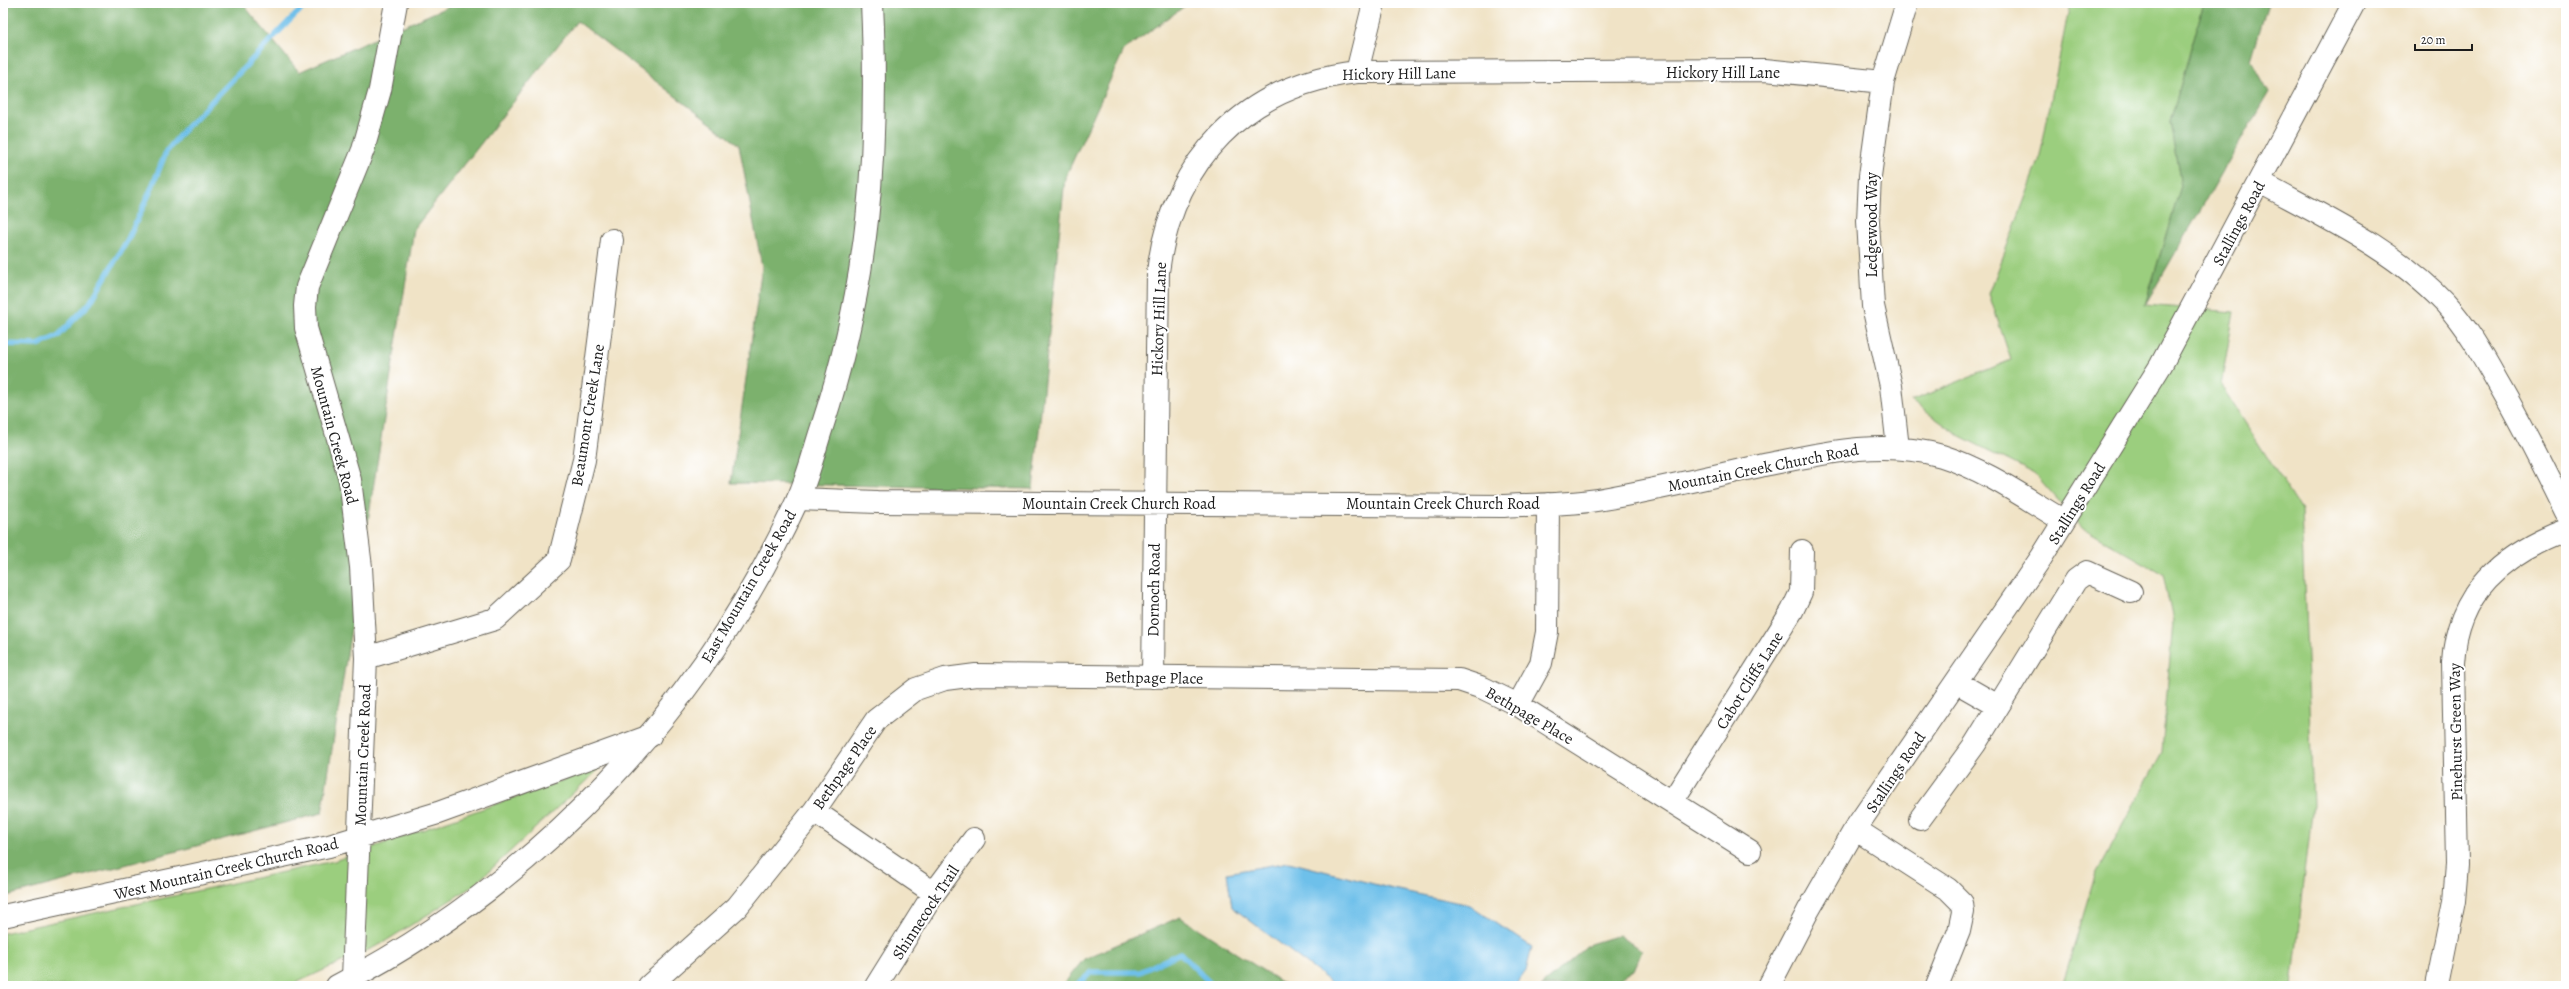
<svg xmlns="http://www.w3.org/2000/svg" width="2569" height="989" font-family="Alegreya,serif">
  <rect width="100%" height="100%" fill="#fff"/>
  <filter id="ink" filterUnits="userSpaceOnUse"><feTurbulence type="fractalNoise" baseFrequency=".025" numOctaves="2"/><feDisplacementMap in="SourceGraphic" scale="8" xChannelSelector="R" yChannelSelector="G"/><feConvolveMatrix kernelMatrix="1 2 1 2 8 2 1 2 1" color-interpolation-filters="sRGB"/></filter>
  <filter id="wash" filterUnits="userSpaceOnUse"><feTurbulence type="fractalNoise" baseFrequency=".012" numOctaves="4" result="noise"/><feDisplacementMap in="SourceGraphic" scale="16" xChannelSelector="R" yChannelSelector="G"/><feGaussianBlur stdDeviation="0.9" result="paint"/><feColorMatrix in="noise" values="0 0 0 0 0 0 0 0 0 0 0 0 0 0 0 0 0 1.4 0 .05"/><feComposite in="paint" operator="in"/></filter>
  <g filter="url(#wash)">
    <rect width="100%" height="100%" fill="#f0e3c6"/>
    <path fill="#9bce7e" stroke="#5c754d" d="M 2070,3 L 2204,3 L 2170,122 L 2181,186 L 2145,305 L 2234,312 L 2221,385 L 2301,510 L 2313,804 L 2292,986 L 2062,986 L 2095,876 L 2162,752 L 2173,621 L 2163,574 L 2083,528 L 2035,474 L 1960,436 L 1911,401 L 2011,360 L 1989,294 L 2039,161 Z
      M 601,767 L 473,886 L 381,944 L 289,986 L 3,986 L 3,933 L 334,861 Z"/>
    <path fill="#7cb16d" stroke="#4c6644" d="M 3,3 L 242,3 L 299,72 L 456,3 L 1189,3 L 1124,50 L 1065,178 L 1033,489 L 731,483 L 762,267 L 739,145 L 577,21 L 414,229 L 322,813 L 3,897 Z
      M 2204,3 L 2268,3 L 2251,60 L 2269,92 L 2145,305 L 2181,186 L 2170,122 Z
      M 1180,917 L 1287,986 L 1062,986 L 1084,959 Z
      M 1619,935 L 1642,951 L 1634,970 L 1608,986 L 1541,986 L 1590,944 Z"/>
    <path fill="#6ec0ea" stroke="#456e83" d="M 1289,862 L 1393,889 L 1470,905 L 1532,947 L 1526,971 L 1515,986 L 1336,986 L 1232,907 L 1227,873 Z"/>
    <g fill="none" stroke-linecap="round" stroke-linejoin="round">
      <path stroke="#6ec0ea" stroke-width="5.5" d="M 3,344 L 38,345 L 58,336 L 90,303 L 128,239 L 150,192 L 166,152 L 182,132 L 294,16 L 309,3
        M 1075,986 L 1092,972 L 1140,972 L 1180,953 L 1213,986"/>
    </g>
  </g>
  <g filter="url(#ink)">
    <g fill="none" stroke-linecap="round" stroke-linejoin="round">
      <g stroke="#666258" stroke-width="24">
        <path id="minor" d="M 1357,72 L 1374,3
          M 2260,182 C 2324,217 2394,249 2445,303 C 2466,326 2482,354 2497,381 C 2522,424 2544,468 2566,513
          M 1898,448 L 1891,386 L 1873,306 L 1868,221 L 1870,176 L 1883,82 L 1907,3
          M 798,499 L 877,502 L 1504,506 C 1537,504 1571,505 1603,499 C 1656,490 1708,477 1760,466 C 1819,454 1882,438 1942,456 C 1986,470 2025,498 2064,521
          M 366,658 L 495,619 L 559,560 L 584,460 L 612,240
          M 1153,677 L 1158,272 C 1172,161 1245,85 1357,72 L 1765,70 L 1883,82
          M 1956,682 L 1998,706
          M 1518,705 L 1541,663 L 1547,632 L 1548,504
          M 1672,802 L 1792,611 L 1801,592 L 1802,551
          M 814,811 L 934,893
          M 1920,819 L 1975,744 L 2076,580 L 2087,572 L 2131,592
          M 1855,829 L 1948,889 L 1962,903 L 1963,912 L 1959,931 L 1937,986
          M 3,916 L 329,846 L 438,813 L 650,736
          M 353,978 L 366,658 L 361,567 L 350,480 L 306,328 L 305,306 L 307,287 L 363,150 L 380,90 L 396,3
          M 649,986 L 737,907 L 814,811 L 876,720 L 916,689 L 945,679 L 976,675 L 1459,680 L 1483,688 L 1518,705 L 1750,851
          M 876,986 L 934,893 L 974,839
          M 1769,986 L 1808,911 L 1855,829 L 2041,558 L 2161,365 L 2354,3
          M 2437,986 L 2454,901 L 2457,864 L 2453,663 C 2457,592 2503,554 2566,530"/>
      </g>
      <g stroke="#666258" stroke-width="24">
        <path id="major" d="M 337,986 C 540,881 702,708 797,501 C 808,478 814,451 822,427 C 869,283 879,154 872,3"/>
      </g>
      <use href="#minor" stroke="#fff" stroke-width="22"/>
      <use href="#major" stroke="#fff" stroke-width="22"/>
    </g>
  </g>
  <g text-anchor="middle" stroke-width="4" stroke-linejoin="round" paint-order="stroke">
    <g font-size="16" fill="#1c1c1c" stroke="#fff">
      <text x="1723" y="78">Hickory Hill Lane</text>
      <text transform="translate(1399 73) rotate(-1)" y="6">Hickory Hill Lane</text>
      <text transform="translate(2238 223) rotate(-62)" y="6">Stallings Road</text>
      <text transform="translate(1871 225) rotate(-90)" y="6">Ledgewood Way</text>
      <text transform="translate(1158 319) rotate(-88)" y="6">Hickory Hill Lane</text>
      <text transform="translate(587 415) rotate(-81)" y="6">Beaumont Creek Lane</text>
      <text transform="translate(335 435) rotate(75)" y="6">Mountain Creek Road</text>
      <text transform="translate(1763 467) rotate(-11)" y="6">Mountain Creek Church Road</text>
      <text x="1119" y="509">Mountain Creek Church Road</text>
      <text x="1443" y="509">Mountain Creek Church Road</text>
      <text transform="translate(2076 503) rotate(-58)" y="6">Stallings Road</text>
      <text transform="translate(748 586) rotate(-60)" y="6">East Mountain Creek Road</text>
      <text transform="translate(1153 590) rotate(-89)" y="6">Dornoch Road</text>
      <text transform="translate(1154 677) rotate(1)" y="6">Bethpage Place</text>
      <text transform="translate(1749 680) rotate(-58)" y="6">Cabot Cliffs Lane</text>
      <text transform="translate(1530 715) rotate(30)" y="6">Bethpage Place</text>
      <text transform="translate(2455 732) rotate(-91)" y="6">Pinehurst Green Way</text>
      <text transform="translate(362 755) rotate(-88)" y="6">Mountain Creek Road</text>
      <text transform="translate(844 767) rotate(-55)" y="6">Bethpage Place</text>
      <text transform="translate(1895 772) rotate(-56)" y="6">Stallings Road</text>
      <text transform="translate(226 868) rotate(-13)" y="6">West Mountain Creek Church Road</text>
      <text transform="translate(925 912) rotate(-57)" y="6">Shinnecock Trail</text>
    </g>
  </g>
  <rect width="2569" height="989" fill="none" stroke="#fff" stroke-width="16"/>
  <path d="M2415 44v6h57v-6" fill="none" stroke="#1c1c1c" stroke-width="2"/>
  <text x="2421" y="44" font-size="12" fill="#1c1c1c" stroke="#ffffff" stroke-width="3" paint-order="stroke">20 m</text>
</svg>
